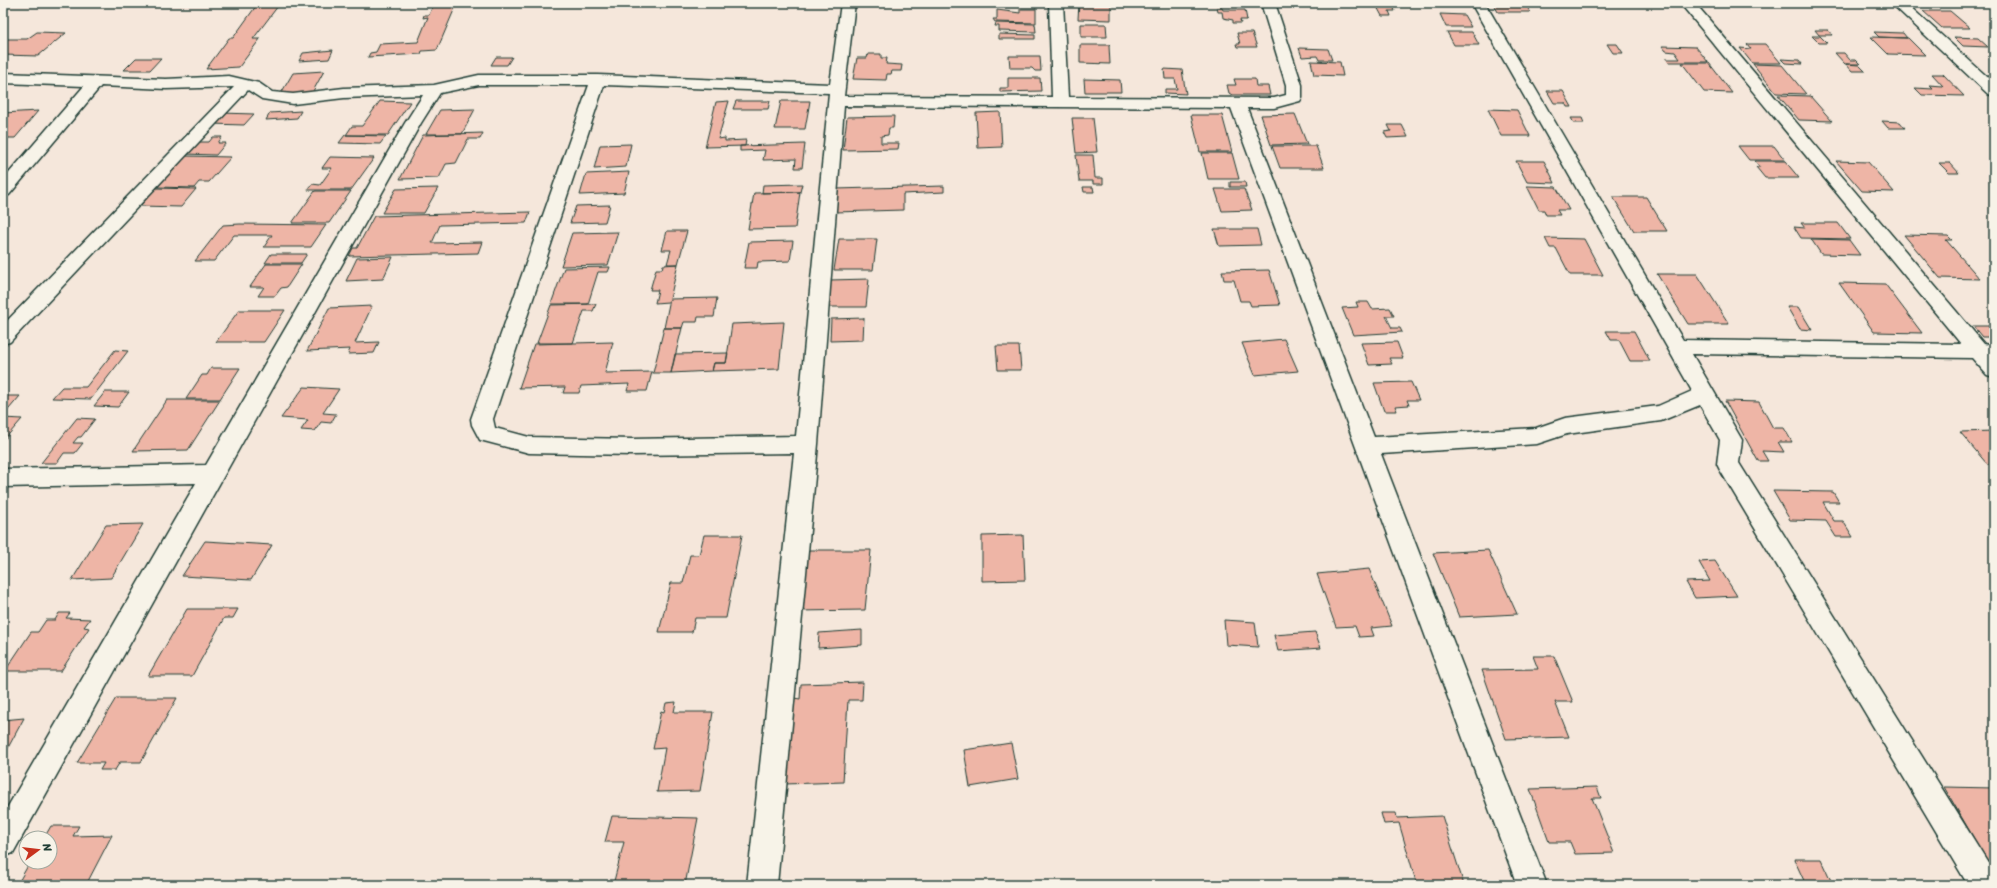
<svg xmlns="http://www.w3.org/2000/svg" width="1997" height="888" font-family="Sriracha,sans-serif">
  <rect width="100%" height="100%" fill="#f5e7db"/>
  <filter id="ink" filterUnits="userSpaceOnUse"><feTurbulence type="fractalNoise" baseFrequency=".025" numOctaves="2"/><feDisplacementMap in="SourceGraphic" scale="8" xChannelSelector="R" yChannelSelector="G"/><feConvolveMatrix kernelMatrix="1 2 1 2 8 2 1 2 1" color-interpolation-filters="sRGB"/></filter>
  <g filter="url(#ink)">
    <path fill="#eeb5a6" stroke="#1f3d34" d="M 434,3 L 457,3 L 437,50 L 422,51 L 421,54 L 368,57 L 370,53 L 376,52 L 380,44 L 418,42 L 428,17 L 423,18 L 424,15 L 429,15 Z
      M 1079,3 L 1111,4 L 1111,20 L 1078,19 Z
      M 1375,3 L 1384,3 L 1386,6 L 1393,6 L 1395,11 L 1389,11 L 1391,16 L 1382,16 Z
      M 1493,3 L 1518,3 L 1519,6 L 1527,6 L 1530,12 L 1498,12 Z
      M 256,6 L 278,6 L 253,39 L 260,39 L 239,67 L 206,69 L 229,38 L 233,38 Z
      M 1217,8 L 1222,8 L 1223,10 L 1245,10 L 1247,20 L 1240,20 L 1241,23 L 1233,23 L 1233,20 L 1223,18 L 1222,12 L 1218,12 Z
      M 1020,9 L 1036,9 L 1036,23 L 995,22 L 993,19 L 997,19 L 997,10 L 1020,13 Z
      M 1923,11 L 1950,11 L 1970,28 L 1942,28 Z
      M 1440,14 L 1464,15 L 1471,27 L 1446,27 Z
      M 996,23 L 1035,24 L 1036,32 L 999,31 L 999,26 L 995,26 Z
      M 1081,24 L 1106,24 L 1107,37 L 1081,37 Z
      M 1815,30 L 1828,30 L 1832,35 L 1819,35 Z
      M 37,32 L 66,33 L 38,56 L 3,55 L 3,39 L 27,39 Z
      M 1447,32 L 1472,32 L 1479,45 L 1454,45 Z
      M 1874,32 L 1903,33 L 1907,38 L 1879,37 Z
      M 1237,33 L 1252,33 L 1257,47 L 1237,47 L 1236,44 L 1240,44 Z
      M 999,34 L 1035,35 L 1035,39 L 999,39 Z
      M 1812,36 L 1820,36 L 1827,43 L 1819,43 Z
      M 1871,37 L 1908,38 L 1925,55 L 1888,54 Z
      M 1954,37 L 1978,38 L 1988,47 L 1963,46 Z
      M 1607,44 L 1617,44 L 1623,53 L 1613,53 Z
      M 1747,44 L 1765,44 L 1781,63 L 1752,63 L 1740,48 L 1751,49 Z
      M 1080,45 L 1110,45 L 1109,46 L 1110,64 L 1080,63 Z
      M 1662,46 L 1696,47 L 1708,62 L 1669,62 L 1666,59 L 1680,59 L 1675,52 L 1666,51 Z
      M 1299,48 L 1328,49 L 1332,60 L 1319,60 L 1317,56 L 1302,57 Z
      M 333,50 L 329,59 L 299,61 L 303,53 Z
      M 1835,53 L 1844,53 L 1850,60 L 1856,60 L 1860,64 L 1845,64 Z
      M 868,54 L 881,54 L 881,58 L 887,58 L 886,64 L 902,65 L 901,71 L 892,71 L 891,74 L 887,74 L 886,80 L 853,79 L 857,58 L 867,58 Z
      M 1009,56 L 1040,56 L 1041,71 L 1035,71 L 1032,68 L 1010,68 Z
      M 496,57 L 512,57 L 507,65 L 491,65 Z
      M 136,58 L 161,58 L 150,70 L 124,70 Z
      M 1781,59 L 1799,60 L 1802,64 L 1785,63 Z
      M 1311,61 L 1340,62 L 1343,76 L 1314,75 Z
      M 1682,63 L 1709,63 L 1732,93 L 1704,92 Z
      M 1753,64 L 1782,65 L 1806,94 L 1776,93 Z
      M 1846,64 L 1859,65 L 1865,71 L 1852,71 Z
      M 1164,69 L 1182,70 L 1186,94 L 1165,93 L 1165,89 L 1177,89 L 1175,79 L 1165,79 Z
      M 324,71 L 312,93 L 280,95 L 293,73 Z
      M 1932,74 L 1943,74 L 1964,96 L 1922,95 L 1915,88 L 1933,89 L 1929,85 L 1943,86 Z
      M 1008,78 L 1040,78 L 1041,91 L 1000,92 L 1000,88 L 1008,88 Z
      M 1084,79 L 1120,80 L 1121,92 L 1085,92 Z
      M 1234,79 L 1255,79 L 1256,86 L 1268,86 L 1270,95 L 1232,95 L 1229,93 L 1227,85 L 1236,85 Z
      M 1547,91 L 1563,91 L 1572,107 L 1567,107 L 1565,103 L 1554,103 Z
      M 1778,95 L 1810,96 L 1832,121 L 1799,120 Z
      M 380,101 L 410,102 L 388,135 L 346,135 L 352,126 L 362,126 Z
      M 729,101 L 718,139 L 725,138 L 725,141 L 746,140 L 745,146 L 705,147 L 716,102 Z
      M 736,101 L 770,101 L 768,109 L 733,109 Z
      M 781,101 L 810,101 L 805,129 L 775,129 Z
      M 475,109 L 462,134 L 426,134 L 440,110 Z
      M 1488,109 L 1517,110 L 1530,136 L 1501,136 Z
      M 38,111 L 15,138 L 3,138 L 3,113 Z
      M 301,111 L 297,118 L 266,120 L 270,113 Z
      M 1000,112 L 1002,147 L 978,148 L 976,113 Z
      M 221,113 L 254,114 L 244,125 L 211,124 Z
      M 1295,114 L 1307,144 L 1271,145 L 1261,115 Z
      M 1191,115 L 1222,115 L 1232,152 L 1200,152 Z
      M 894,116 L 893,128 L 889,128 L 888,135 L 881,136 L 881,143 L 899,143 L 898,149 L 843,150 L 847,117 Z
      M 1072,118 L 1093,118 L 1097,152 L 1076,153 Z
      M 1571,118 L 1582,118 L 1584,123 L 1574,123 Z
      M 1882,121 L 1900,122 L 1905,128 L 1888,128 Z
      M 1388,125 L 1402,125 L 1408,137 L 1387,138 L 1384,132 L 1391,131 Z
      M 483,133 L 480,139 L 468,139 L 456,163 L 446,164 L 439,178 L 400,179 L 423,135 Z
      M 345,135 L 386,136 L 380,144 L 339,143 Z
      M 213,137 L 222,137 L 218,143 L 226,143 L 216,155 L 185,154 L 196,142 L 209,142 Z
      M 631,144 L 626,167 L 594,169 L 600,145 Z
      M 805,144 L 802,168 L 795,168 L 796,159 L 763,160 L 765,150 L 740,151 L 740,146 Z
      M 1272,146 L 1316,146 L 1324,168 L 1280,168 Z
      M 1738,146 L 1774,146 L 1785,160 L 1749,160 Z
      M 1202,153 L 1232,153 L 1239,179 L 1208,179 Z
      M 1076,155 L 1093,155 L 1095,178 L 1103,178 L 1103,184 L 1093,184 L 1093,181 L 1079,181 Z
      M 185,156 L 231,157 L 209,182 L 199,182 L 194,188 L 157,187 Z
      M 330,157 L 374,158 L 351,190 L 308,190 L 312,184 L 320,185 L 332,168 L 322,168 Z
      M 1516,161 L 1544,161 L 1555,183 L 1527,182 Z
      M 1755,161 L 1785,161 L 1799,178 L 1765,178 L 1756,167 L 1760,167 Z
      M 1836,161 L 1868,162 L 1894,192 L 1862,191 Z
      M 1939,163 L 1950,163 L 1959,173 L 1949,173 Z
      M 629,172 L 624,193 L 580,195 L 586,174 Z
      M 1230,182 L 1245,182 L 1246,187 L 1230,187 Z
      M 802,184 L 800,192 L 762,193 L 763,185 Z
      M 944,186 L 944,192 L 903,194 L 903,210 L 835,212 L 836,189 Z
      M 1527,186 L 1556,187 L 1569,210 L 1557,210 L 1560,215 L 1546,215 L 1544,210 L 1539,210 Z
      M 1083,187 L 1093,187 L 1094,192 L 1084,192 Z
      M 156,188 L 196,189 L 181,207 L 140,206 Z
      M 438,188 L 424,213 L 382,213 L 396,189 Z
      M 1215,189 L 1244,189 L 1252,210 L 1222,211 Z
      M 315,191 L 351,191 L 329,223 L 292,223 Z
      M 800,192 L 795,228 L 748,229 L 754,193 Z
      M 1613,197 L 1646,197 L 1667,231 L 1634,231 Z
      M 610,205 L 605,222 L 570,223 L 576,206 Z
      M 530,212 L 526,223 L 440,225 L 432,243 L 482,242 L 478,253 L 349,256 L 353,248 L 357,248 L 374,216 Z
      M 1801,223 L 1838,223 L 1850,239 L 1801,238 L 1794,227 L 1805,228 Z
      M 240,224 L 326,225 L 311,247 L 264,247 L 272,235 L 234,235 L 214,261 L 195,261 L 223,225 Z
      M 1214,229 L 1257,229 L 1261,245 L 1219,246 Z
      M 667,231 L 687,231 L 678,264 L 667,264 L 671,250 L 662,250 Z
      M 618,232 L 608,265 L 561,266 L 572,233 Z
      M 1904,235 L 1948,236 L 1952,240 L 1946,240 L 1980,279 L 1940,278 Z
      M 1545,238 L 1584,239 L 1603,275 L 1570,275 L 1556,248 L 1550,248 Z
      M 839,239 L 877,239 L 873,270 L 834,270 Z
      M 1811,239 L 1849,240 L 1860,255 L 1821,254 Z
      M 793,241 L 790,261 L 758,262 L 757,268 L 744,268 L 749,242 Z
      M 271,254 L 307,254 L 301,263 L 265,263 Z
      M 393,257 L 383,279 L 346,281 L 357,258 Z
      M 266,264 L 302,264 L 287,287 L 281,288 L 275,296 L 258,296 L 264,287 L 250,287 Z
      M 678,264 L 670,299 L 668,302 L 655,303 L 658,290 L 650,290 L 656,269 L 662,269 L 663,265 Z
      M 610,267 L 608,272 L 598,272 L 588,304 L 551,304 L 564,268 Z
      M 1269,270 L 1280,305 L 1251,306 L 1249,301 L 1240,301 L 1234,280 L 1224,280 L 1222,271 Z
      M 1657,274 L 1697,274 L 1729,324 L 1688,324 Z
      M 869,279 L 866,307 L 827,307 L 830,280 Z
      M 1839,283 L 1885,284 L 1922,333 L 1874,332 Z
      M 717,298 L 714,317 L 698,317 L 697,322 L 684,322 L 682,328 L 664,328 L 670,299 Z
      M 1356,302 L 1368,302 L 1372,309 L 1390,308 L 1394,316 L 1386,316 L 1392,328 L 1400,328 L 1402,332 L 1353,335 L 1342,308 L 1358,307 Z
      M 596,304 L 593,311 L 584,311 L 573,343 L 537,343 L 551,305 Z
      M 372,306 L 355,343 L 379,342 L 374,353 L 348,354 L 350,349 L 307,351 L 329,308 Z
      M 1787,307 L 1798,307 L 1812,330 L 1800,329 Z
      M 239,310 L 285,310 L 264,342 L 216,342 Z
      M 864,318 L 863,340 L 830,341 L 831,319 Z
      M 784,322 L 779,369 L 712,371 L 714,363 L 726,363 L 732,324 Z
      M 1973,326 L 1994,326 L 1994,337 L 1982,337 Z
      M 664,328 L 682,328 L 671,373 L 653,373 Z
      M 1606,331 L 1634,331 L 1650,361 L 1630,361 L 1619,340 L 1611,340 Z
      M 1284,339 L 1298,371 L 1255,375 L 1242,343 Z
      M 613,342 L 605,373 L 652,372 L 647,391 L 627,391 L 629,384 L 581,386 L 579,393 L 563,393 L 565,387 L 519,388 L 534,344 Z
      M 1397,342 L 1403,358 L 1389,358 L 1392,364 L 1369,365 L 1361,343 Z
      M 996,346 L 1019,346 L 1021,370 L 998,370 Z
      M 115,350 L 128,351 L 91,399 L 52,398 L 62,387 L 86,387 Z
      M 728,353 L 726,363 L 714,363 L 712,371 L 671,373 L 675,354 Z
      M 211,368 L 240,368 L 220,399 L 186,399 L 202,375 L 207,375 Z
      M 1411,382 L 1419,400 L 1407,400 L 1409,405 L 1395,406 L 1397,411 L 1384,411 L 1374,383 Z
      M 304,387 L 339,389 L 323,413 L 336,414 L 331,423 L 321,422 L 315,431 L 301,430 L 308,420 L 281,418 Z
      M 105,392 L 129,392 L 118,407 L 94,406 Z
      M 3,396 L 20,396 L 3,416 Z
      M 167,400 L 220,400 L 188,450 L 133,451 Z
      M 1725,401 L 1759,402 L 1773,428 L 1784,428 L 1792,442 L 1778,442 L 1784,452 L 1762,451 L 1768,461 L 1758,461 Z
      M 3,418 L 22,419 L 3,441 Z
      M 77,418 L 95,419 L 81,437 L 78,437 L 73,443 L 83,443 L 75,453 L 64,453 L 57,463 L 41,463 Z
      M 1994,431 L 1994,464 L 1987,464 L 1960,432 Z
      M 1773,491 L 1833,492 L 1839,502 L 1823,502 L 1834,521 L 1843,521 L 1853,537 L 1836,537 L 1826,521 L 1790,520 Z
      M 143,524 L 111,578 L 72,580 L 106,525 Z
      M 704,535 L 742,535 L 726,618 L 695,618 L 692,632 L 659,632 L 671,583 L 683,583 L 690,555 L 699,555 Z
      M 1023,535 L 1025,580 L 982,581 L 982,536 Z
      M 205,541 L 272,545 L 251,580 L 182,576 Z
      M 806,550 L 871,550 L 865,610 L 798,611 Z
      M 1488,550 L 1517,614 L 1459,617 L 1433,553 Z
      M 1715,561 L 1737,596 L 1695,598 L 1686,582 L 1710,581 L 1699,562 Z
      M 1369,569 L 1392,626 L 1371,628 L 1374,636 L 1359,637 L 1355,626 L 1336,627 L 1317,574 Z
      M 187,609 L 238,609 L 233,618 L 224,618 L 192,676 L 148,676 Z
      M 59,613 L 70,613 L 66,618 L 90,619 L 84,627 L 89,628 L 61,671 L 5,671 L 31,632 L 38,632 L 46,620 L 55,620 Z
      M 1224,620 L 1255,622 L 1258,647 L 1226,645 Z
      M 862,630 L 862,645 L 818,648 L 819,633 Z
      M 1315,632 L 1321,648 L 1278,651 L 1274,635 Z
      M 1533,656 L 1554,656 L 1573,702 L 1555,702 L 1569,737 L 1506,739 L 1482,670 L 1538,669 Z
      M 863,682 L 862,700 L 848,700 L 843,782 L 785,784 L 794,698 L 800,699 L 801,684 Z
      M 116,698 L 177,698 L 141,762 L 120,762 L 115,770 L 100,770 L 104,763 L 77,763 Z
      M 676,702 L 674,712 L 713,712 L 700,791 L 657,792 L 665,748 L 653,749 L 661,711 L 664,712 L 666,703 Z
      M 24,718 L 3,757 L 3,720 Z
      M 1011,743 L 1018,779 L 970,787 L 964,750 Z
      M 1597,787 L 1601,798 L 1592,798 L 1614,853 L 1575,854 L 1570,842 L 1549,842 L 1530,789 Z
      M 1944,787 L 1994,788 L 1994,873 Z
      M 1381,813 L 1396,813 L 1397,818 L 1442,816 L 1464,885 L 1417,885 L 1399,823 L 1384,824 Z
      M 612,816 L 698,818 L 685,885 L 613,885 L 624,842 L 605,842 Z
      M 51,826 L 79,826 L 73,836 L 112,835 L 86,885 L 17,885 L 30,862 L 50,862 L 50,838 L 44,838 Z
      M 1794,859 L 1821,859 L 1833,885 L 1806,885 Z"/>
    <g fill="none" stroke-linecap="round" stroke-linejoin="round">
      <g stroke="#1f3d34" stroke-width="3">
        <path id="minor" d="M 841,3 L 855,3 L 844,96 L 1052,97 L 1049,3 L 1063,3 L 1068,97 L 1274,98 L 1286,95 L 1286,85 L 1261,3 L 1275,3 L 1302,85 L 1302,98 L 1300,101 L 1274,108 L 1247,108 L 1374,437 L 1536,428 L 1565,418 L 1658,406 L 1692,391 L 1471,3 L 1485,3 L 1683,340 L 1961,344 L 1680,3 L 1695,3 L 1984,344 L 1994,346 L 1994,377 L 1987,375 L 1972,358 L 1692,354 L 1742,440 L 1739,463 L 1994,872 L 1994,885 L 1968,885 L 1720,470 L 1717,464 L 1720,440 L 1700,405 L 1661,421 L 1567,434 L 1537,444 L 1381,454 L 1547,885 L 1517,885 L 1231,108 L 844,106 L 818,444 L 777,885 L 747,885 L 794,453 L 632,455 L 529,453 L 480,440 L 472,425 L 471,419 L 589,85 L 479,85 L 440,93 L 421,123 L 13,853 L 3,857 L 3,815 L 196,483 L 3,487 L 3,469 L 206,465 L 405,123 L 423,95 L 344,98 L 293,104 L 262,99 L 248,90 L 10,342 L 3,344 L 3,325 L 234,87 L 166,89 L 101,86 L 9,195 L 3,196 L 3,180 L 84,86 L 3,83 L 3,73 L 166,79 L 229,76 L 259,83 L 272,92 L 293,94 L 344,88 L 434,85 L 479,75 L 598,75 L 830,84 ZM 604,85 L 829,93 L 796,436 L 632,439 L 529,437 L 495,428 L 493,419 Z
          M 1891,3 L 1906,3 L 1994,83 L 1994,96 L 1988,94 Z"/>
      </g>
      <use href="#minor" fill="#f7f3e8" fill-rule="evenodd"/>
    </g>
  </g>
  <rect width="1997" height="888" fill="none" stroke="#f7f3e8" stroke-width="16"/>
  <rect x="8" y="8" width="1981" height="872" fill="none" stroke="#1f3d34" stroke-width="1.5" filter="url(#ink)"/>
  <g transform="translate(38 850) rotate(75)"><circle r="19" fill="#f7f3e8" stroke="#a1aaa0"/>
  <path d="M0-3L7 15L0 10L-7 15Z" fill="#c8321e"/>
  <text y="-6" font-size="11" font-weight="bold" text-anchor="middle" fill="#1f3d34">N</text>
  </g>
</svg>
